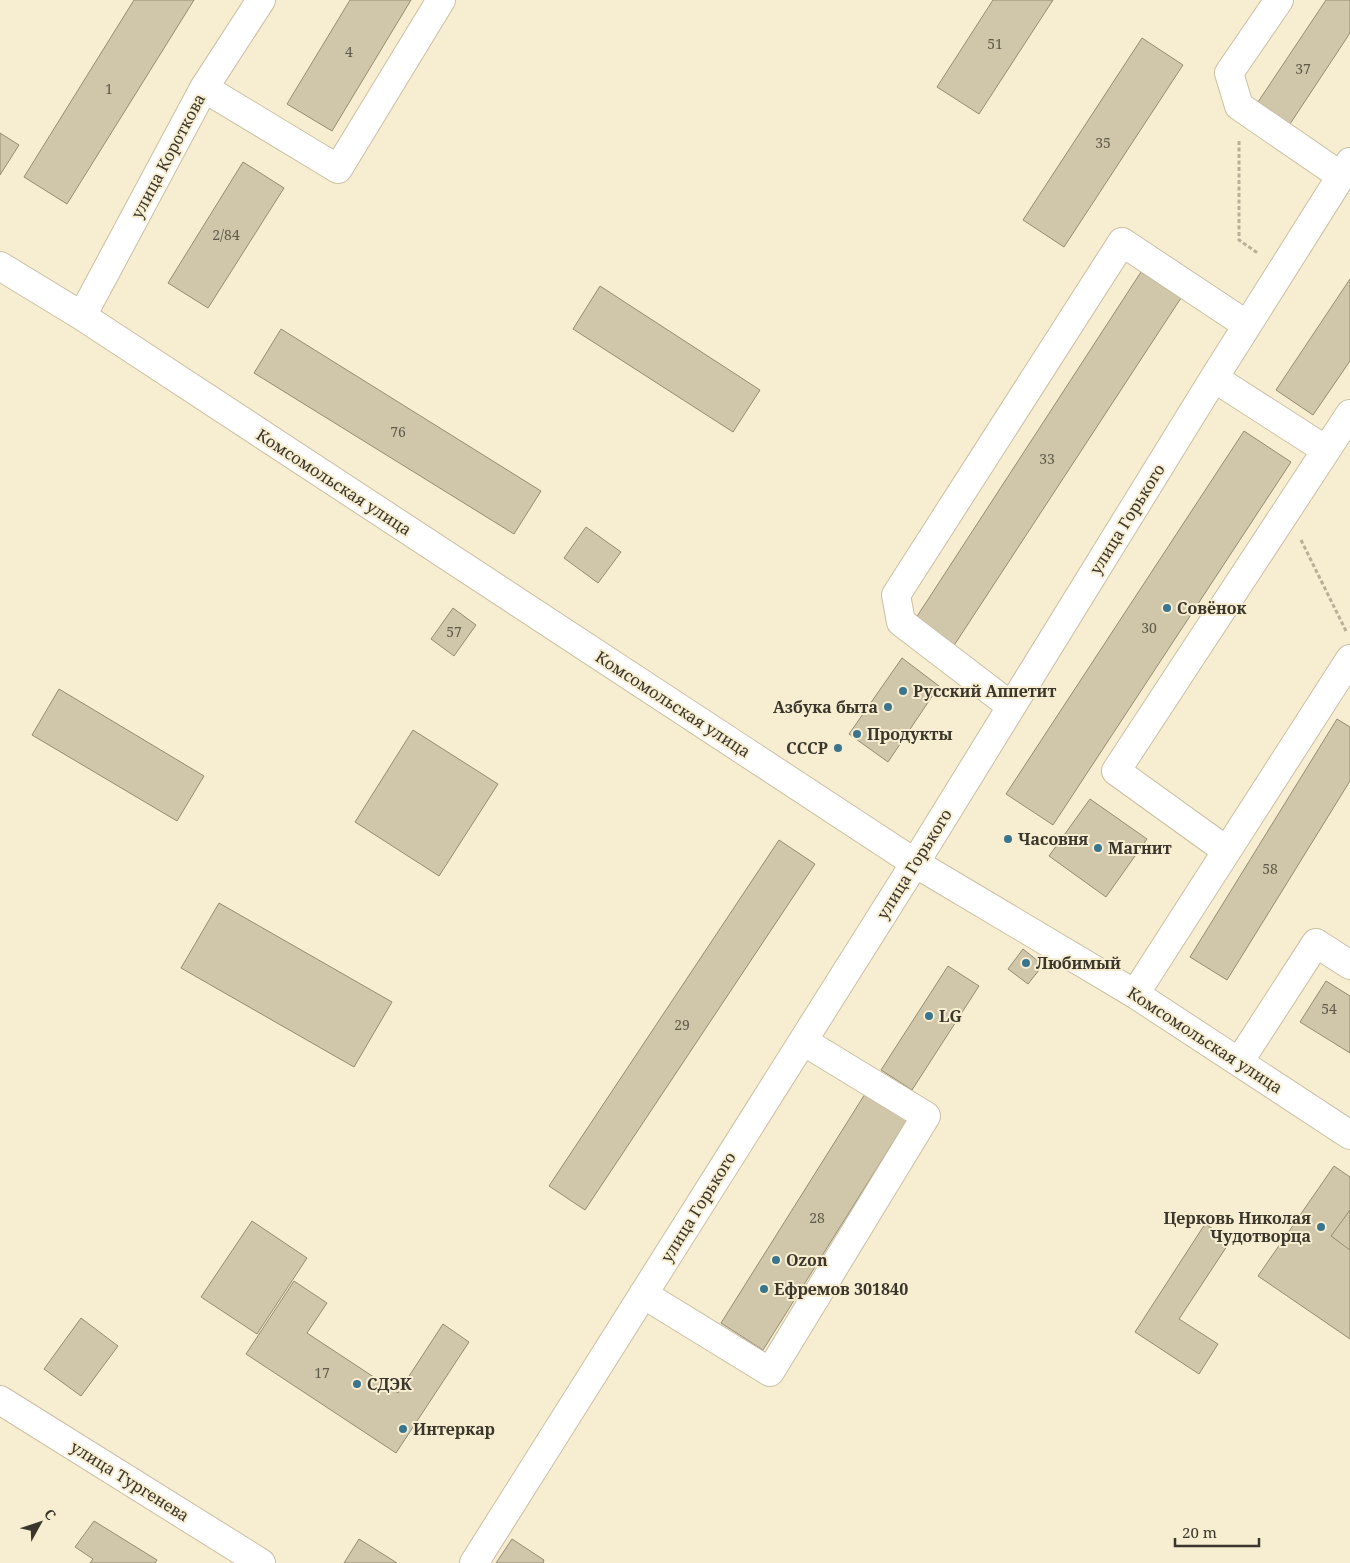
<svg xmlns="http://www.w3.org/2000/svg" width="1350" height="1563" font-family="'Noto Serif',serif">
  <rect width="100%" height="100%" fill="#f7edd0"/>
  <path fill="#d0c7ab" stroke="#958b71" d="M 134,0 L 194,0 L 67,204 L 24,177 Z
    M 350,0 L 411,0 L 332,131 L 287,104 Z
    M 993,0 L 1053,0 L 979,114 L 937,87 Z
    M 1326,0 L 1350,0 L 1350,33 L 1288,127 L 1256,105 Z
    M 1142,38 L 1183,65 L 1064,247 L 1023,220 Z
    M 0,133 L 19,145 L 0,175 Z
    M 243,162 L 284,188 L 208,308 L 168,283 Z
    M 1141,272 L 1181,298 L 953,647 L 914,621 Z
    M 1350,279 L 1350,361 L 1313,415 L 1276,390 Z
    M 600,286 L 760,390 L 733,432 L 573,329 Z
    M 281,329 L 541,491 L 514,534 L 254,373 Z
    M 1244,431 L 1291,462 L 1053,825 L 1006,794 Z
    M 586,527 L 621,552 L 598,583 L 564,558 Z
    M 453,608 L 476,625 L 454,656 L 431,639 Z
    M 902,658 L 939,686 L 888,762 L 849,734 Z
    M 59,689 L 204,776 L 177,821 L 32,735 Z
    M 1337,719 L 1350,727 L 1350,781 L 1227,980 L 1190,957 Z
    M 413,730 L 498,784 L 439,876 L 355,822 Z
    M 1090,799 L 1147,839 L 1106,897 L 1049,856 Z
    M 779,840 L 815,864 L 585,1210 L 549,1186 Z
    M 219,903 L 392,1002 L 354,1067 L 181,968 Z
    M 1023,949 L 1043,965 L 1028,984 L 1008,969 Z
    M 948,966 L 979,986 L 912,1090 L 881,1070 Z
    M 1326,981 L 1350,996 L 1350,1053 L 1300,1022 Z
    M 870,1086 L 912,1112 L 763,1350 L 721,1323 Z
    M 1334,1166 L 1350,1177 L 1350,1339 L 1258,1276 Z
    M 1350,1210 L 1350,1250 L 1331,1236 Z
    M 252,1221 L 307,1258 L 257,1334 L 201,1297 Z
    M 1205,1224 L 1231,1240 L 1179,1319 L 1218,1344 L 1199,1374 L 1135,1332 Z
    M 294,1281 L 327,1303 L 307,1333 L 398,1393 L 443,1324 L 469,1342 L 396,1453 L 246,1354 Z
    M 81,1318 L 118,1346 L 81,1396 L 44,1369 Z
    M 94,1521 L 157,1560 L 155,1563 L 90,1563 L 93,1559 L 75,1547 Z
    M 359,1539 L 386,1556 L 397,1563 L 344,1563 Z
    M 512,1539 L 544,1560 L 543,1563 L 496,1563 Z"/>
  <g fill="none" stroke-linecap="round" stroke-linejoin="round">
    <g stroke="#c9bfa4" stroke-width="30">
      <path id="minor" d="M 1279,0 L 1229,73 L 1239,106 L 1341,176
        M 204,88 L 338,169 L 441,0
        M 0,266 L 82,316 L 915,863 L 1135,994 L 1350,1135
        M 82,316 L 204,88 L 261,0
        M 1214,378 L 1326,450
        M 1011,706 L 901,622 L 896,595 L 1122,242 L 1247,325
        M 1227,851 L 1116,771 L 1350,414
        M 1135,994 L 1350,659
        M 1239,1062 L 1316,943 L 1350,965
        M 643,1294 L 770,1372 L 926,1116 L 803,1041
        M 0,1400 L 261,1563
        M 474,1563 L 915,863 L 1214,378 L 1350,162"/>
    </g>
    <path stroke="#b7af98" stroke-width="3" stroke-dasharray="4 2.5" stroke-linecap="butt" d="M 1239,141 L 1239,240 L 1259,254
      M 1301,540 L 1347,633"/>
    <use href="#minor" stroke="#fff" stroke-width="28"/>
  </g>
  <g fill="#39758d" stroke="#f7edd0" stroke-width="2">
    <circle cx="1167" cy="608" r="5"/>
    <circle cx="903" cy="691" r="5"/>
    <circle cx="888" cy="707" r="5"/>
    <circle cx="857" cy="734" r="5"/>
    <circle cx="838" cy="748" r="5"/>
    <circle cx="1008" cy="839" r="5"/>
    <circle cx="1098" cy="848" r="5"/>
    <circle cx="1026" cy="963" r="5"/>
    <circle cx="929" cy="1016" r="5"/>
    <circle cx="1321" cy="1227" r="5"/>
    <circle cx="776" cy="1260" r="5"/>
    <circle cx="764" cy="1289" r="5"/>
    <circle cx="357" cy="1384" r="5"/>
    <circle cx="403" cy="1429" r="5"/>
  </g>
  <g text-anchor="middle" stroke-width="4" stroke-linejoin="round" paint-order="stroke">
    <g font-size="14" fill="#605a4b">
      <text x="995" y="49">51</text>
      <text x="349" y="57">4</text>
      <text x="1303" y="74">37</text>
      <text x="109" y="94">1</text>
      <text x="1103" y="148">35</text>
      <text x="226" y="240">2/84</text>
      <text x="398" y="437">76</text>
      <text x="1047" y="464">33</text>
      <text x="1149" y="633">30</text>
      <text x="454" y="637">57</text>
      <text x="1270" y="874">58</text>
      <text x="1329" y="1014">54</text>
      <text x="682" y="1030">29</text>
      <text x="817" y="1223">28</text>
      <text x="322" y="1378">17</text>
    </g>
    <g font-size="16" fill="#3a362b" stroke="#f7edd0">
      <text transform="translate(168 156) rotate(-62)" y="6">улица Короткова</text>
      <text transform="translate(334 482) rotate(33)" y="6">Комсомольская улица</text>
      <text transform="translate(1127 519) rotate(-58)" y="6">улица Горького</text>
      <text transform="translate(673 704) rotate(33)" y="6">Комсомольская улица</text>
      <text transform="translate(914 864) rotate(-58)" y="6">улица Горького</text>
      <text transform="translate(1205 1040) rotate(33)" y="6">Комсомольская улица</text>
      <text transform="translate(698 1207) rotate(-58)" y="6">улица Горького</text>
      <text transform="translate(130 1481) rotate(32)" y="6">улица Тургенева</text>
    </g>
    <g font-size="16" font-weight="bold" fill="#3a362b" stroke="#f7edd0" text-anchor="start">
      <text x="1177" y="614">Совёнок</text>
      <text x="913" y="697">Русский Аппетит</text>
      <text x="878" y="713" text-anchor="end">Азбука быта</text>
      <text x="867" y="740">Продукты</text>
      <text x="828" y="754" text-anchor="end">СССР</text>
      <text x="1018" y="845">Часовня</text>
      <text x="1108" y="854">Магнит</text>
      <text x="1036" y="969">Любимый</text>
      <text x="939" y="1022">LG</text>
      <text x="1311" y="1224" text-anchor="end">Церковь Николая<tspan x="1311" dy="18">Чудотворца</tspan></text>
      <text x="786" y="1266">Ozon</text>
      <text x="774" y="1295">Ефремов 301840</text>
      <text x="367" y="1390">СДЭК</text>
      <text x="413" y="1435">Интеркар</text>
    </g>
  </g>
  <g transform="translate(40 1523) rotate(50)" stroke="#f7edd0" stroke-width="4" paint-order="stroke">
  <path d="M0-4L9 19L0 12L-9 19Z" fill="#3a362b"/>
  <text y="-8" font-size="14" font-weight="bold" text-anchor="middle" fill="#3a362b">С</text>
  </g>
  <path d="M1175 1538v8h84v-8" fill="none" stroke="#3a362b" stroke-width="2.5"/>
  <text x="1182" y="1538" font-size="15" fill="#3a362b" stroke="#f7edd0" stroke-width="4" paint-order="stroke">20 m</text>
</svg>
